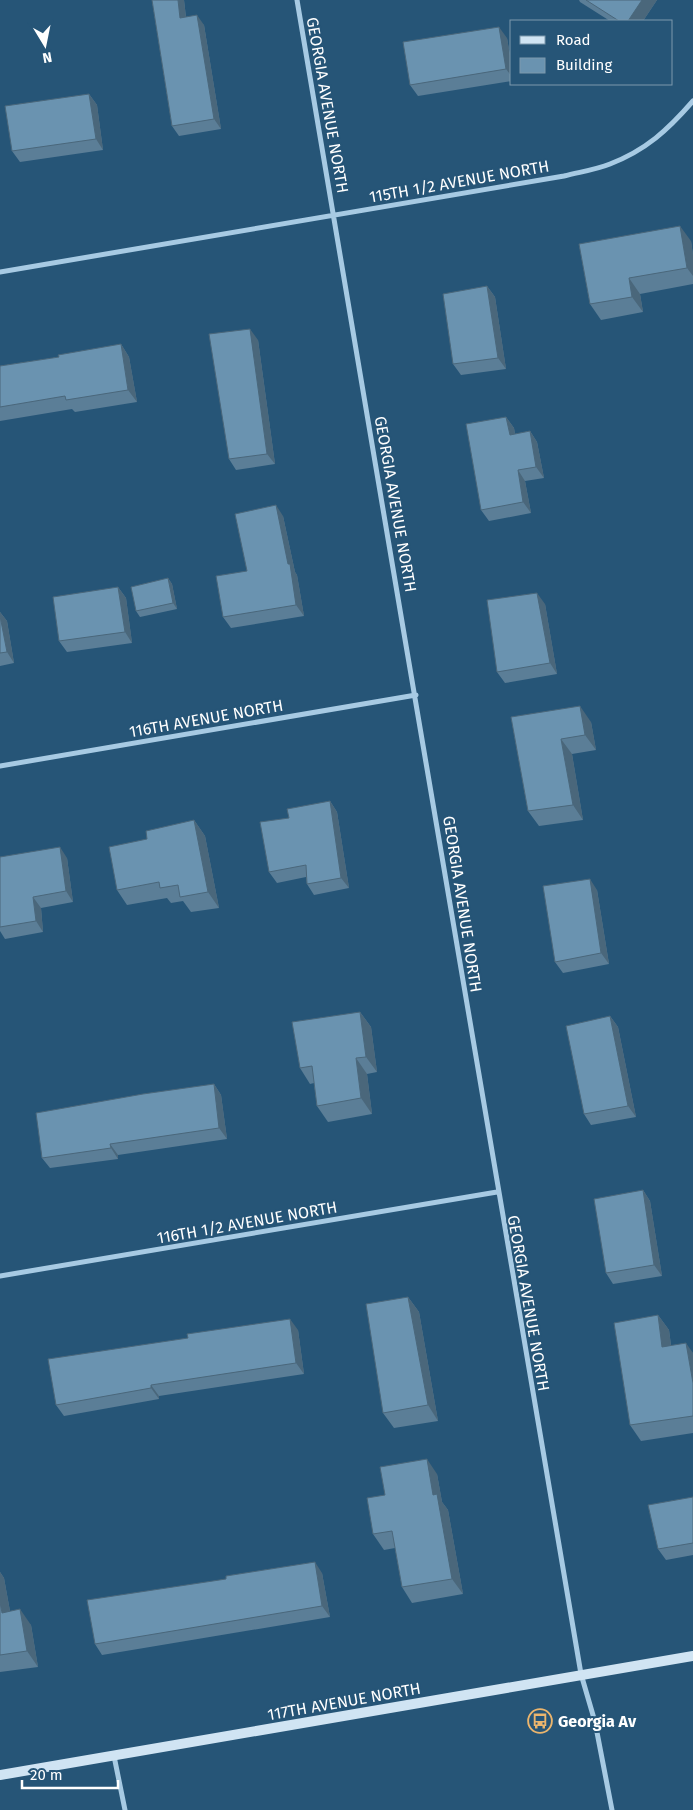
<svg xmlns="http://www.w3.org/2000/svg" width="693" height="1810" font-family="'Fira Sans',sans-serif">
  <rect width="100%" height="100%" fill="#265577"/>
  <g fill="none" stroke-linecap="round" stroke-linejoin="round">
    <path stroke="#a7cae3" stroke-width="5" d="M 297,0 C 392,558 484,1116 581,1674 L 595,1722 L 612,1810
      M 0,272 L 564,176 C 579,172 595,170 610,164 C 646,150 668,130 693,101
      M 0,766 L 416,695
      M 0,1276 L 497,1192
      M 114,1756 L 125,1810"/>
    <path stroke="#d0e4f3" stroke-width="10" d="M 0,1775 L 693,1656"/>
  </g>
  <path fill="#5b7e97" d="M 152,0 L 184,0 L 186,17 L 204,25 L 221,129 L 179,136 L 172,126 Z
    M 579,0 L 657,0 L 643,21 L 610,21 L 580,2 Z
    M 507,38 L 512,67 L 512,81 L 418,96 L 410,85 Z
    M 89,94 L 97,105 L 103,150 L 20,162 L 12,151 Z
    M 691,241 L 693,255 L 693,284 L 640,294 L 643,312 L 601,320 L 590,304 L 579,244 Z
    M 487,286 L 495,297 L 506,369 L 461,375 L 453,364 Z
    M 258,340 L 275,464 L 236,470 L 229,459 Z
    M 121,344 L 129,357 L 137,402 L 75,412 L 72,409 L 0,421 L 0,366 L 59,357 Z
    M 506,417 L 514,428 L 515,434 L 530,431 L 537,442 L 544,478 L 525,481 L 531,513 L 489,521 L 481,510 Z
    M 283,516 L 295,572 L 297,575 L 304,616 L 231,628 L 223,617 L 247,571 Z
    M 168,578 L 172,584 L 177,609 L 140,617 L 136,611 Z
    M 118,587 L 126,598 L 132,643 L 67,652 L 59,641 Z
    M 545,604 L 557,674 L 505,683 L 497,672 Z
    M 0,612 L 7,621 L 14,663 L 0,666 Z
    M 511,717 L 591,722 L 596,750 L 572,754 L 583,820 L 539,826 L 528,811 Z
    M 330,801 L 337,812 L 349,888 L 314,895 L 307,884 L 306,877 L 277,883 L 269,872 L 289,818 Z
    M 194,820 L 205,836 L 219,908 L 191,912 L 183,901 L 171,903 L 167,898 L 127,905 L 117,890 L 147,839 Z
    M 0,857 L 67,858 L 73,902 L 41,908 L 43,932 L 5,939 L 0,931 Z
    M 597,890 L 609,964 L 563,973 L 555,962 Z
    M 360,1012 L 371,1027 L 377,1072 L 367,1074 L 372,1114 L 328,1122 L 317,1106 L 314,1083 L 310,1084 L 300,1068 Z
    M 610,1016 L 618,1027 L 636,1117 L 591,1125 L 584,1114 Z
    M 214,1084 L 221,1095 L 227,1139 L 118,1155 L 118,1159 L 50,1168 L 42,1158 Z
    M 643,1190 L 650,1201 L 662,1276 L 613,1284 L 606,1273 Z
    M 408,1297 L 419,1312 L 438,1421 L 394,1428 L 383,1413 Z
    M 658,1315 L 669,1330 L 671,1345 L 693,1353 L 693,1433 L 641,1441 L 630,1425 Z
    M 298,1330 L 304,1374 L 159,1396 L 159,1399 L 64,1416 L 56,1405 Z
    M 437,1474 L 442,1502 L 448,1510 L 463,1594 L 412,1603 L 402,1587 L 395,1548 L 384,1550 L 373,1534 L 385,1495 Z
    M 693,1497 L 693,1555 L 666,1560 L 658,1549 Z
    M 0,1572 L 4,1578 L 10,1611 L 31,1625 L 38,1667 L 0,1672 Z
    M 322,1573 L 330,1617 L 102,1655 L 95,1644 Z"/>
  <path fill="#4a677b" d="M 178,0 L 184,0 L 187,27 L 180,18 Z
    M 642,0 L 657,0 L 643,21 L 628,21 Z
    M 197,15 L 204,25 L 221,129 L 214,119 Z
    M 499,27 L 507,38 L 512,67 L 512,77 L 506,69 Z
    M 89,94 L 97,105 L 103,150 L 96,139 Z
    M 680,226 L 691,241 L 693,255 L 693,276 L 687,268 Z
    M 629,278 L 640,294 L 643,312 L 632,297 Z
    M 487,286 L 495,297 L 506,369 L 498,358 Z
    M 250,329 L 258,340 L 275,464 L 267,454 Z
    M 121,344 L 129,357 L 137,402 L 128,390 Z
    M 506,417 L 514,428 L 517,446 L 510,435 Z
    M 530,431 L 537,442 L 544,478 L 536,467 Z
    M 518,470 L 525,481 L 531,513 L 523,502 Z
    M 276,505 L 283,516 L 295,572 L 297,575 L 304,616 L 296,605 Z
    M 168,578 L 172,584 L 177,609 L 173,603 Z
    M 118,587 L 126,598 L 132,643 L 125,632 Z
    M 537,593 L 545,604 L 557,674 L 550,663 Z
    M 0,612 L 7,621 L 14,663 L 7,652 L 0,616 Z
    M 580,706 L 591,722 L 596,750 L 585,735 Z
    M 561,739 L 572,754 L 583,820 L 573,805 Z
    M 330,801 L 337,812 L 349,888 L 341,878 Z
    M 194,820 L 205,836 L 219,908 L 208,892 Z
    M 60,847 L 67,858 L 73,902 L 66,891 Z
    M 590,879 L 597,890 L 609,964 L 601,953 Z
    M 33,897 L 41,908 L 43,932 L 36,921 Z
    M 360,1012 L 371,1027 L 377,1072 L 366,1057 Z
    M 610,1016 L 618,1027 L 636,1117 L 628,1106 Z
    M 356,1058 L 367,1074 L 372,1114 L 361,1098 Z
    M 214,1084 L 221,1095 L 227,1139 L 219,1128 Z
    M 110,1144 L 118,1155 L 118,1159 L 111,1148 Z
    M 643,1190 L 650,1201 L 662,1276 L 654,1265 Z
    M 408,1297 L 419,1312 L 438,1421 L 428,1405 Z
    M 658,1315 L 669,1330 L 673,1362 L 662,1347 Z
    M 290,1319 L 298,1330 L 304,1374 L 296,1363 Z
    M 686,1343 L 693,1353 L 693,1383 Z
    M 151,1385 L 159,1396 L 159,1399 L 151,1388 Z
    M 427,1459 L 437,1474 L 442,1502 L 448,1510 L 463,1594 L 452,1579 L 433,1495 Z
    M 315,1562 L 322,1573 L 330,1617 L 322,1606 Z
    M 0,1572 L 4,1578 L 13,1628 L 2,1613 L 0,1602 Z
    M 20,1609 L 31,1625 L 38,1667 L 27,1651 Z"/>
  <path fill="#6a93b0" stroke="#4a677b" d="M 152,0 L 178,0 L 180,18 L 197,15 L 214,119 L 172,126 Z
    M 586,0 L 642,0 L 628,21 L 619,21 Z
    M 499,27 L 506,69 L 410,85 L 403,42 Z
    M 89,94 L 96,139 L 12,151 L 5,106 Z
    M 680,226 L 687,268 L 629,278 L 632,297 L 590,304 L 579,244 Z
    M 487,286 L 498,358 L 453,364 L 443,294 Z
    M 250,329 L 267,454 L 229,459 L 209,334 Z
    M 121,344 L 128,390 L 66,400 L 65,396 L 0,407 L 0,366 L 59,357 L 58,355 Z
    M 506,417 L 510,435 L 530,431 L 536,467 L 518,470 L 523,502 L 481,510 L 466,424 Z
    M 276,505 L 288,564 L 290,564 L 296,605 L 223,617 L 216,576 L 247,571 L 235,514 Z
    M 168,578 L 173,603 L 136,611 L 131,587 Z
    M 118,587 L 125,632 L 59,641 L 53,597 Z
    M 537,593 L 550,663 L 497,672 L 487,600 Z
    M 0,616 L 7,652 L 0,653 Z
    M 580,706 L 585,735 L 561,739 L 573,805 L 528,811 L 511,717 Z
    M 330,801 L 341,878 L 307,884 L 306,865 L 269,872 L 260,822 L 289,818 L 287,809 Z
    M 194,820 L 208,892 L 180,897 L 178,885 L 160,888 L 159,882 L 117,890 L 109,847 L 147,839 L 146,831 Z
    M 60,847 L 66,891 L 33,897 L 36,921 L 0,927 L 0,857 Z
    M 590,879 L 601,953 L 555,962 L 543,886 Z
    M 360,1012 L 366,1057 L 356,1058 L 361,1098 L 317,1106 L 312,1066 L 300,1068 L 292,1022 Z
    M 610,1016 L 628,1106 L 584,1114 L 566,1026 Z
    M 214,1084 L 219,1128 L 110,1144 L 111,1148 L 42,1158 L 36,1113 L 143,1094 Z
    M 643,1190 L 654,1265 L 606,1273 L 594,1199 Z
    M 408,1297 L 428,1405 L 383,1413 L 366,1304 Z
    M 658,1315 L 662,1347 L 686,1343 L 693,1383 L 693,1416 L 630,1425 L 614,1323 Z
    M 290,1319 L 296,1363 L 151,1385 L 151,1388 L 56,1405 L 48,1359 L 188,1338 L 187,1334 Z
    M 427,1459 L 433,1495 L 437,1494 L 452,1579 L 402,1587 L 392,1531 L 373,1534 L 367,1498 L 385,1495 L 380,1467 Z
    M 693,1497 L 693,1543 L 658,1549 L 648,1505 Z
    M 315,1562 L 322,1606 L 95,1644 L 87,1600 L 226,1579 L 226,1576 Z
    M 0,1602 L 2,1613 L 20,1609 L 27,1651 L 0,1655 Z"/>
  <defs>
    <g id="bus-ring" transform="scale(1.25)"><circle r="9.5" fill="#265577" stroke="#ebb56d" stroke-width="1.5"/><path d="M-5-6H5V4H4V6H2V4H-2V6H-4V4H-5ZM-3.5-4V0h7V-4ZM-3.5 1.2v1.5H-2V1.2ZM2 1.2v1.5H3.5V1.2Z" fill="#ebb56d"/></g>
  </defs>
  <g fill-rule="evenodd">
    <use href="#bus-ring" x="540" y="1721"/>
  </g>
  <g text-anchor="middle" stroke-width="4" stroke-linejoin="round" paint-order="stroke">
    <g font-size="16" fill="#fff" stroke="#265577">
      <text transform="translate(328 105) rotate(80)" y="6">GEORGIA AVENUE NORTH</text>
      <text transform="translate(459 181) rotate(-10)" y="6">115TH 1/2 AVENUE NORTH</text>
      <text transform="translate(396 504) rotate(80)" y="6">GEORGIA AVENUE NORTH</text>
      <text transform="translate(206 718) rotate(-10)" y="6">116TH AVENUE NORTH</text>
      <text transform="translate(463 904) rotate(81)" y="6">GEORGIA AVENUE NORTH</text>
      <text transform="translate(247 1222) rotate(-10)" y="6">116TH 1/2 AVENUE NORTH</text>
      <text transform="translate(529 1303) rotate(80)" y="6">GEORGIA AVENUE NORTH</text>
      <text transform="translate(344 1701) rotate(-10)" y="6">117TH AVENUE NORTH</text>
    </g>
    <g font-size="16" font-weight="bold" fill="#fff" stroke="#265577" text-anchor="start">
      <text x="558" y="1727">Georgia Av</text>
    </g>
  </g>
  <rect x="510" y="20" width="162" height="65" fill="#265577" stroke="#7d99ad"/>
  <rect x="520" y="36" width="25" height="8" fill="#d0e4f3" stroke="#7d99ad"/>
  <text x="556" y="45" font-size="15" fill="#ffffff">Road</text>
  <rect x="520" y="58" width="25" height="15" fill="#6a93b0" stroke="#7d99ad"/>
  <text x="556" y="70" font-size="15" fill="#ffffff">Building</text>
  <g transform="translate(45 45) rotate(170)" stroke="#265577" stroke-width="4" paint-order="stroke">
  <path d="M0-4L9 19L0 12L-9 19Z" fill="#ffffff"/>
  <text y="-8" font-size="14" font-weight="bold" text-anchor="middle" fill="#ffffff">N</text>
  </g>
  <path d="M22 1780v8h96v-8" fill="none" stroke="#ffffff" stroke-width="2.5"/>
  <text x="30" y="1780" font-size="15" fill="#ffffff" stroke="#265577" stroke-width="4" paint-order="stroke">20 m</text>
</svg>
